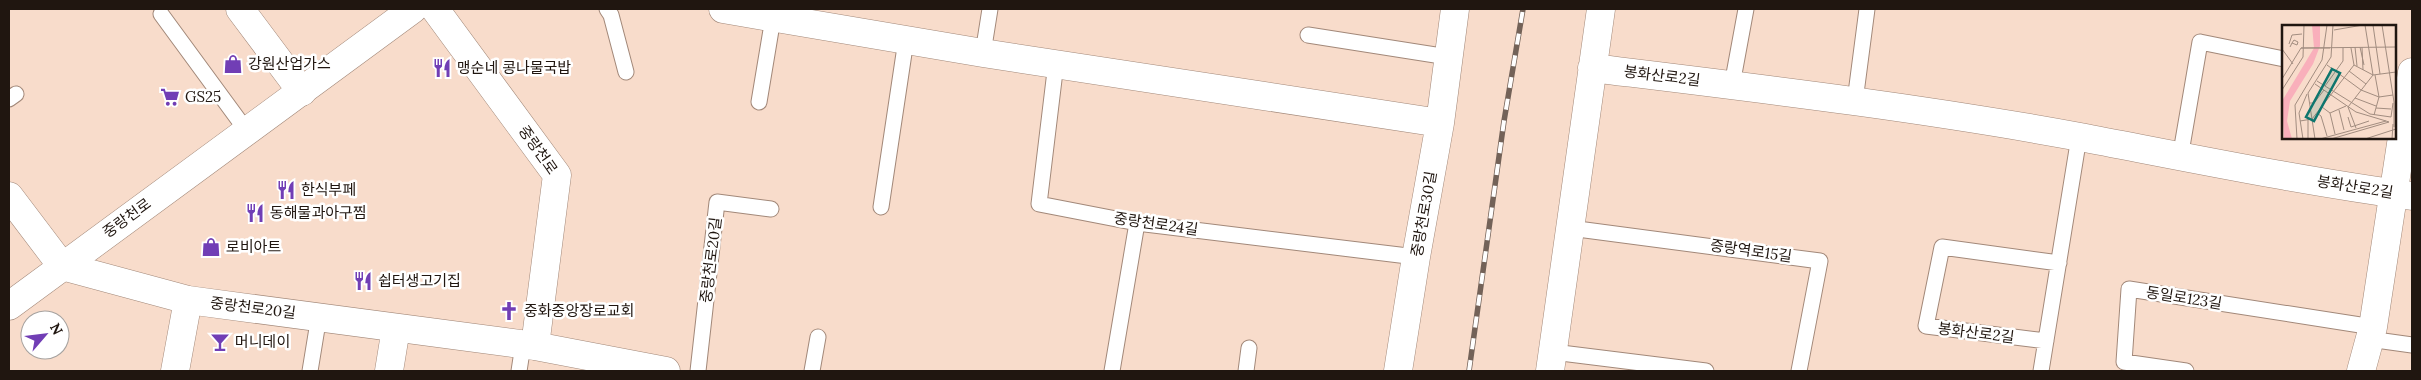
<svg xmlns="http://www.w3.org/2000/svg" width="2421" height="380" font-family="Lora,'Noto Sans KR',serif">
  <rect width="100%" height="100%" fill="#f8dccb"/>
  <g fill="none" stroke-linecap="round" stroke-linejoin="round">
    <g stroke="#a28879" stroke-width="17">
      <path id="lane" d="M 607,9 L 611,15 L 626,72
        M 161,14 L 246,130
        M 1308,35 L 1448,57
        M 983,53 L 990,9
        M 1056,63 L 1039,204 L 1137,223 L 1416,257
        M 1732,85 L 1746,9
        M 9,99 L 16,94
        M 1855,101 L 1867,9
        M 759,102 L 773,18
        M 2180,158 L 2200,42 L 2284,59
        M 881,207 L 906,40
        M 1570,228 L 1820,261 L 1799,371
        M 2369,339 L 2412,345
        M 2046,341 L 1926,326 L 1942,247 L 2059,263
        M 1553,352 L 1706,371
        M 310,371 L 319,316
        M 519,371 L 523,345
        M 698,371 L 717,202 L 771,209
        M 812,371 L 818,337
        M 1112,371 L 1137,223
        M 1246,371 L 1249,348
        M 2041,371 L 2079,137
        M 2186,371 L 2124,362 L 2129,289 L 2373,327"/>
    </g>
    <g stroke="#a28879" stroke-width="29">
      <path id="street" d="M 240,9 L 302,92
        M 435,9 L 557,175 L 535,346
        M 723,9 L 983,53 L 1440,123
        M 1592,68 C 1755,88 1918,107 2080,137 C 2190,158 2301,181 2412,196
        M 9,196 L 62,266 L 188,300 L 535,346 L 666,371
        M 175,371 L 188,300
        M 389,371 L 396,328
        M 1398,371 L 1416,257 L 1440,123 L 1455,9
        M 1550,371 L 1601,9
        M 2361,371 L 2373,327 L 2412,72"/>
    </g>
    <g stroke="#a28879" stroke-width="29">
      <path id="secondary" d="M 9,306 L 413,9"/>
    </g>
    <use href="#lane" stroke="#fff" stroke-width="15"/>
    <use href="#street" stroke="#fff" stroke-width="28"/>
    <use href="#secondary" stroke="#fff" stroke-width="28"/>
    <g stroke="#736258" stroke-width="5.5">
      <path id="rail" d="M 1469,371 L 1504,121 L 1523,9"/>
    </g>
    <use href="#rail" stroke="#fff" stroke-width="4" stroke-dasharray="11" stroke-linecap="butt"/>
  </g>
  <defs>
    <g id="shop-bare" transform="scale(1.5)"><path d="M-5-2.5h2.3a2.7 3.5 0 0 1 5.4 0H5L5.5 6h-11ZM-1.5-2.5h3a1.5 2.3 0 0 0-3 0Z" fill="#713eb5" stroke="#fff" stroke-width="2.5" paint-order="stroke"/></g>
    <g id="restaurant-bare" transform="scale(1.5)"><path d="M-5-6h1v4h1v-4h1v4h1v-4h1v5L-1.5 .5V6h-2V.5L-5-1ZM5-6V6H3V1.5H1.5Q1.5-4 5-6Z" fill="#713eb5" stroke="#fff" stroke-width="2.5" paint-order="stroke"/></g>
    <g id="supermarket-bare" transform="scale(1.5)"><path d="M-6-5.5h2.5l.6 2H6L4.5 2H-2.5L-4.4-4H-6ZM-1.5 3.2a1.3 1.3 0 1 0 .1 0ZM3 3.2a1.3 1.3 0 1 0 .1 0Z" fill="#713eb5" stroke="#fff" stroke-width="2.5" paint-order="stroke"/></g>
    <g id="church-bare" transform="scale(1.5)"><path d="M-1.2-6h2.4v3.5h3.3v2.4h-3.3V6h-2.4V-.1h-3.3v-2.4h3.3Z" fill="#713eb5" stroke="#fff" stroke-width="2.5" paint-order="stroke"/></g>
    <g id="bar-bare" transform="scale(1.5)"><path d="M-6-5H6L.8 .8V4.5H3.5V6h-7V4.5H-.8V.8Z" fill="#713eb5" stroke="#fff" stroke-width="2.5" paint-order="stroke"/></g>
  </defs>
  <g fill-rule="evenodd">
    <use href="#shop-bare" x="233" y="64"/>
    <use href="#restaurant-bare" x="442" y="68"/>
    <use href="#supermarket-bare" x="170" y="97"/>
    <use href="#restaurant-bare" x="286" y="190"/>
    <use href="#restaurant-bare" x="255" y="213"/>
    <use href="#shop-bare" x="211" y="247"/>
    <use href="#restaurant-bare" x="363" y="281"/>
    <use href="#church-bare" x="509" y="311"/>
    <use href="#bar-bare" x="220" y="342"/>
  </g>
  <g text-anchor="middle" stroke-width="5" stroke-linejoin="round" paint-order="stroke">
    <g font-size="15" fill="#201610" stroke="#fff" text-anchor="start">
      <text x="248" y="69">강원산업가스</text>
      <text x="457" y="73">맹순네 콩나물국밥</text>
      <text x="185" y="102">GS25</text>
      <text x="301" y="195">한식부페</text>
      <text x="270" y="218">동해물과아구찜</text>
      <text x="226" y="252">로비아트</text>
      <text x="378" y="286">쉽터생고기집</text>
      <text x="524" y="316">중화중앙장로교회</text>
      <text x="235" y="347">머니데이</text>
    </g>
    <g font-size="15" fill="#201610" stroke="#fff">
      <text transform="translate(1662 76) rotate(7)" y="5">봉화산로2길</text>
      <text transform="translate(538 150) rotate(55)" y="5">중랑천로</text>
      <text transform="translate(2355 187) rotate(9)" y="5">봉화산로2길</text>
      <text transform="translate(1424 214) rotate(-80)" y="5">중랑천로30길</text>
      <text transform="translate(127 218) rotate(-36)" y="5">중랑천로</text>
      <text transform="translate(1156 224) rotate(8)" y="5">중랑천로24길</text>
      <text transform="translate(1751 251) rotate(8)" y="5">중랑역로15길</text>
      <text transform="translate(711 260) rotate(-83)" y="5">중랑천로20길</text>
      <text transform="translate(2184 298) rotate(9)" y="5">동일로123길</text>
      <text transform="translate(253 308) rotate(7)" y="5">중랑천로20길</text>
      <text transform="translate(1976 333) rotate(7)" y="5">봉화산로2길</text>
    </g>
  </g>
  <g transform="translate(2282 25)">
    <rect width="114" height="114" fill="#f8dccb"/>
    <path d="M 30,0 L 38,0 L 38,21 L 31,39 L 8,76 L 5,96 L 10,114 L 2,114 L 0,76 L 32,23 Z" fill="#f9afbb"/>
    <path fill="none" stroke="#a28d80" stroke-width="1" d="M 91,0 L 98,49M 100,0 L 112,77 L 112,102M 52,5 L 81,0M 7,19 L 10,10 L 20,9M 8,22 L 10,18 L 12,15 L 16,17 L 15,20 L 10,18M 73,22 L 75,41M 78,22 L 82,40M 80,22 L 81,45M 48,23 L 19,23 L 114,22M 0,24 L 11,39M 45,40 L 79,65 L 97,72 L 111,70M 72,40 L 91,50 L 114,47M 67,46 L 84,59M 0,54 L 19,23M 35,56 L 88,89 L 109,92 L 111,78M 33,59 L 74,87 L 104,96M 43,61 L 61,36 L 61,23M 0,65 L 21,32 L 22,0M 73,73 L 94,81M 28,78 L 32,78 L 42,65M 40,82 L 48,88 L 53,109M 94,83 L 109,84M 57,85 L 62,105M 35,88 L 39,91 L 45,111M 48,88 L 64,81M 92,90 L 97,72 L 93,50M 66,92 L 69,102 L 87,96M 18,96 L 30,94 L 72,40 L 69,23M 74,103 L 66,82 L 91,50 L 83,0M 15,114 L 13,80 L 40,35 L 45,0M 21,114 L 17,88 L 25,69M 26,114 L 26,94M 33,114 L 26,68 L 49,32 L 51,0M 38,114 L 104,96M 49,114 L 107,97 L 104,96M 83,114 L 114,104M 110,114 L 111,99"/>
    <path fill="#0f766e" fill-opacity="0.15" stroke="#0f766e" stroke-width="2.5" d="M 50,44 L 58,48 L 32,96 L 24,92 Z"/>
    <rect width="114" height="114" fill="none" stroke="#201610" stroke-width="2.5"/>
  </g>
  <rect width="2421" height="380" fill="none" stroke="#201610" stroke-width="20"/>
  <g transform="translate(45 335) rotate(62)"><circle r="24" fill="#ffffff" stroke="#a6a29f"/>
  <path d="M0-4L9 19L0 12L-9 19Z" fill="#713eb5"/>
  <text y="-8" font-size="14" font-weight="bold" text-anchor="middle" fill="#201610">N</text>
  </g>
</svg>
